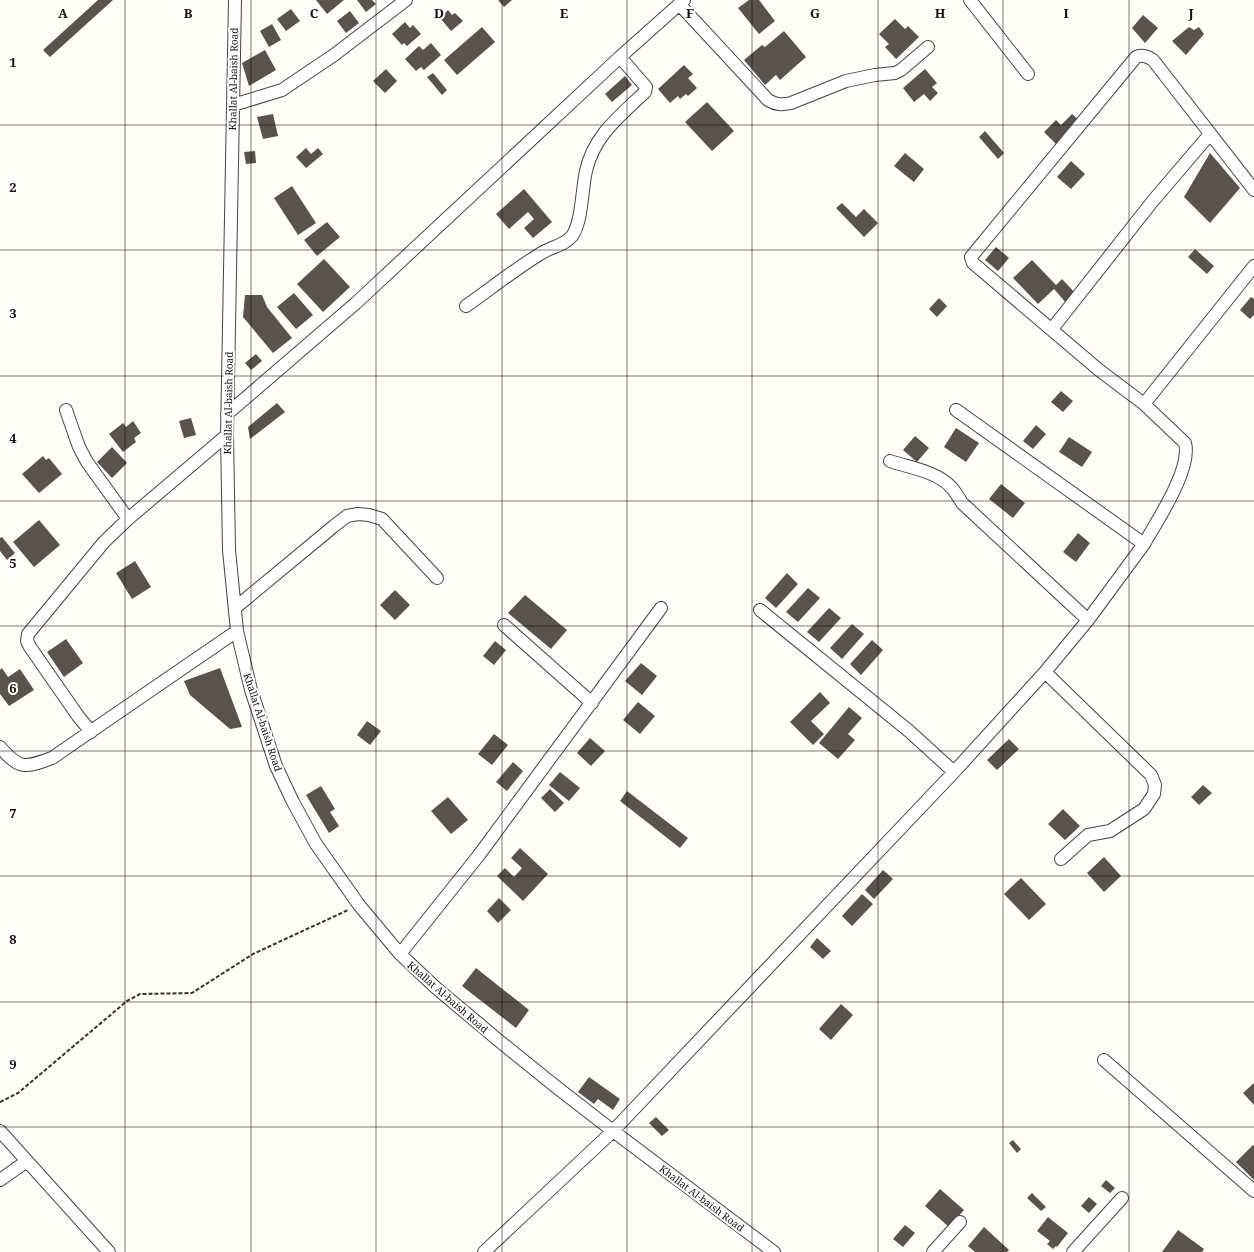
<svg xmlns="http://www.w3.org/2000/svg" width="1254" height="1252" font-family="'Noto Serif',serif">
  <rect width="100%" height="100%" fill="#fffdf5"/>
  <path fill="#5a524d" d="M 98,0 L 113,0 L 50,57 L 43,50 Z
    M 316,0 L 344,0 L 327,14 Z
    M 357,0 L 372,0 L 376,4 L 366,12 Z
    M 498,0 L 512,0 L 504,7 Z
    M 749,0 L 759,0 L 775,21 L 759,34 L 738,8 Z
    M 291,9 L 300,21 L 286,31 L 277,19 Z
    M 448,10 L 452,15 L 455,13 L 463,21 L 451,31 L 440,18 Z
    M 350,11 L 359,23 L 346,33 L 337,21 Z
    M 1143,15 L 1158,28 L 1145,43 L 1132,28 Z
    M 895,19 L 905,29 L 908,26 L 919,37 L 896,59 L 885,47 L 889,44 L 879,34 Z
    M 405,22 L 410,28 L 413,25 L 421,34 L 407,46 L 404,43 L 402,45 L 392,34 Z
    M 272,24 L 281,40 L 269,47 L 260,31 Z
    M 482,27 L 495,42 L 457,75 L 444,60 Z
    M 1189,27 L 1194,30 L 1199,27 L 1204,34 L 1186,55 L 1172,41 Z
    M 784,31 L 806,57 L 780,80 L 776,75 L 765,85 L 744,60 L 762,45 L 765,47 Z
    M 431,43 L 441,55 L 424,70 L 421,67 L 416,71 L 405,59 L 419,46 L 423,50 Z
    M 265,50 L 276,70 L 249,86 L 242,63 Z
    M 684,65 L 693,74 L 688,78 L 697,88 L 688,96 L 686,94 L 680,99 L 678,96 L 670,103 L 658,89 Z
    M 386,69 L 397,81 L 385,93 L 373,81 Z
    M 925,69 L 937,83 L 932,87 L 938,93 L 930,101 L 924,94 L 914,102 L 903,88 Z
    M 433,73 L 447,90 L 442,95 L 427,77 Z
    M 625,76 L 632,85 L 612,102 L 605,94 Z
    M 707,102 L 734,131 L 712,151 L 685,122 Z
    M 273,114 L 278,136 L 263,139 L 257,117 Z
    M 1072,114 L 1081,122 L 1058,146 L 1044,132 L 1056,120 L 1061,125 Z
    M 985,131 L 1004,153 L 998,159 L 979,137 Z
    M 306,148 L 311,154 L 318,148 L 323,154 L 306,168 L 296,157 Z
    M 255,151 L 256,163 L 246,164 L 244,152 Z
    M 905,153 L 924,169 L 914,182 L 894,166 Z
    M 1210,153 L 1240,188 L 1210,223 L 1184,197 Z
    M 1071,161 L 1085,174 L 1071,189 L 1057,177 Z
    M 292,186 L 316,223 L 298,235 L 274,198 Z
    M 524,189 L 552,222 L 533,238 L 524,228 L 534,219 L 528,212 L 509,229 L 496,214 Z
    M 842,203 L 856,217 L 864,209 L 878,223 L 864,237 L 836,208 Z
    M 327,222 L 340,237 L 317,256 L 304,240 Z
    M 996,247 L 1009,258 L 998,271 L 985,260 Z
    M 1195,249 L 1214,266 L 1207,274 L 1188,257 Z
    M 324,259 L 350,287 L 323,312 L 297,284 Z
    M 1032,260 L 1056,285 L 1062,279 L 1077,295 L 1067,304 L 1054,289 L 1038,304 L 1013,278 Z
    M 294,293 L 313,315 L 296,329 L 277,307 Z
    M 245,295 L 262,295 L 267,307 L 292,338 L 273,353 L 243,317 Z
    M 1251,297 L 1254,299 L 1254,315 L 1250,319 L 1240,310 Z
    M 939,298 L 947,306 L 937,317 L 929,309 Z
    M 256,354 L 262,361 L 251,370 L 245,363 Z
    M 1061,391 L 1073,401 L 1063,412 L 1051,402 Z
    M 277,403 L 285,412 L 250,439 L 248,427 Z
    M 191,418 L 196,435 L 184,438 L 179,421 Z
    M 133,421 L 141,433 L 134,438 L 136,442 L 123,452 L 109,434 L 123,423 L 126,427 Z
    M 1036,425 L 1046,434 L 1033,449 L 1023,441 Z
    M 956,428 L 979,443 L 966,462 L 944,447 Z
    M 915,436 L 929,448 L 917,462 L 903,450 Z
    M 1069,437 L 1092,452 L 1082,467 L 1059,452 Z
    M 112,447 L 127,463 L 112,478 L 97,462 Z
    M 43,456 L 46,460 L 49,458 L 62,474 L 39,493 L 22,474 Z
    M 1001,484 L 1025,503 L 1013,518 L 989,499 Z
    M 39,520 L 60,545 L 34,567 L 13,542 Z
    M 1078,533 L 1090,543 L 1076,562 L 1063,552 Z
    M 2,537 L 15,553 L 7,560 L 0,551 L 0,538 Z
    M 135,561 L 151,587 L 132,599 L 116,573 Z
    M 787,573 L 798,584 L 776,608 L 765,598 Z
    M 808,588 L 820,598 L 798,622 L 786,612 Z
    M 395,590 L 410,605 L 395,620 L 380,605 Z
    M 525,595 L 567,630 L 551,649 L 508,613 Z
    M 829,608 L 841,618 L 819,642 L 807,632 Z
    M 852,624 L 864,634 L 842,659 L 830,648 Z
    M 66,639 L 83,663 L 64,677 L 47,652 Z
    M 872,640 L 883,650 L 861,675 L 850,664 Z
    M 495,641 L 506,650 L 494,665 L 483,656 Z
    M 641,663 L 657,676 L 642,695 L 625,681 Z
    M 2,668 L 8,677 L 20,669 L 34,690 L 9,706 L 0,694 L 0,670 Z
    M 220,668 L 242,727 L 230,729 L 190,695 L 184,681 Z
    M 820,692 L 830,703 L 811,721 L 824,734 L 813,745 L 790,722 Z
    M 638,702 L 655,716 L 640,734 L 623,720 Z
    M 849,707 L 862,718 L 848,734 L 855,740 L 838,759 L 819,743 Z
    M 367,721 L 381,731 L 370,745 L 357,735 Z
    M 494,734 L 508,745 L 492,765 L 478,754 Z
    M 590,738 L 605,751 L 591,766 L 577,753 Z
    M 1009,739 L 1019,749 L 997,770 L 987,760 Z
    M 513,762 L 523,771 L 507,791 L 496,782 Z
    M 560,772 L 580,788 L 569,801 L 549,785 Z
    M 1203,785 L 1212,793 L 1199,805 L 1191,797 Z
    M 321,786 L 335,809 L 330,812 L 339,826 L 329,833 L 306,795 Z
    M 550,789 L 564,803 L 555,812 L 541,798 Z
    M 627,791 L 688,838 L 680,848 L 620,801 Z
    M 448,797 L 468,820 L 451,834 L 431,811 Z
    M 1063,809 L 1080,826 L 1065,840 L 1048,824 Z
    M 520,848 L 548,874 L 523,901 L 497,876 L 505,868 L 514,877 L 522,868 L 511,858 Z
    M 1104,857 L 1121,876 L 1104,892 L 1087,873 Z
    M 883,870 L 893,879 L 874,899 L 865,890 Z
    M 1021,878 L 1046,904 L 1029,920 L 1004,894 Z
    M 862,894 L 873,904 L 852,926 L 842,916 Z
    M 499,898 L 511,910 L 498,923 L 487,911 Z
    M 817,938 L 831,951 L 823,959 L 810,947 Z
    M 476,968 L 529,1010 L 516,1028 L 462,986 Z
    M 841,1004 L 853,1015 L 831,1040 L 819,1029 Z
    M 589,1077 L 620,1099 L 613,1110 L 598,1099 L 594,1104 L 578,1092 Z
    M 1254,1083 L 1254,1105 L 1243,1093 Z
    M 656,1117 L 669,1130 L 662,1136 L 649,1123 Z
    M 1013,1140 L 1021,1149 L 1017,1153 L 1009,1143 Z
    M 1253,1145 L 1254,1146 L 1254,1180 L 1236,1162 Z
    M 1106,1180 L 1115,1188 L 1110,1193 L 1101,1186 Z
    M 940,1189 L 964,1210 L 949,1227 L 925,1206 Z
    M 1032,1193 L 1046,1207 L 1041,1211 L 1027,1198 Z
    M 1089,1197 L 1097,1204 L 1089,1213 L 1081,1206 Z
    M 1048,1217 L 1068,1233 L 1057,1247 L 1056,1246 L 1053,1249 L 1047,1244 L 1050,1241 L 1037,1231 Z
    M 905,1225 L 915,1233 L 903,1247 L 893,1239 Z
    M 984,1227 L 1009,1250 L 1007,1252 L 975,1252 L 968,1246 Z
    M 1178,1230 L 1204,1249 L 1202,1252 L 1162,1252 Z"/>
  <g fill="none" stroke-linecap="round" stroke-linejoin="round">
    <g stroke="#444" stroke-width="14">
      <path id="minor" d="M 235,0 L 227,435 L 229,550 L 237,631 L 251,690 L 276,766 L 293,802 L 316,844 L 359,905 L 400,954 L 435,987 L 498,1040 L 555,1086 L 613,1131 L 774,1252
        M 970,0 L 1028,74
        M 679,4 L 768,100 C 776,105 782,105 791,103 L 846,81 L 875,75 L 895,73 L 901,70 L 928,47
        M 233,105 L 282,90 L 334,55 L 406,0
        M 466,306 C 490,289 514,270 540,254 C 550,247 564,246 572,236 C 582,223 582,188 586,171 C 594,135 620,116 645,92 L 646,87 L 620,57
        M 1052,329 L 1152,202 L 1210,134
        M 1144,404 L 1254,266
        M 66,410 L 79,447 L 87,462 L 128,519
        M 956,410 L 1144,544 C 1157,521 1192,469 1185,443 L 1144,404 L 1099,370 L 973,263 L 971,257 L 1136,57 C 1142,54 1147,56 1153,60 L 1254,190
        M 227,414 L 356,303 L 620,57 L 684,0
        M 890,461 C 910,468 937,471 952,488 C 956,493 959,498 962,503 L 1088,620
        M 235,608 L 334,526 L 347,516 L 358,514 L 369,515 L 382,519 L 437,578
        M 760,610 L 909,731 L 954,772
        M 504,625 L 592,703
        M 1045,672 L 1151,775 L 1155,785 L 1154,794 L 1144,809 L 1110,831 L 1088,835 L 1061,859
        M 91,732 L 78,716 L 30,647 L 27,641 L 28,634 L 104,542 L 128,519 L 227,435
        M 0,747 C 20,770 25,768 52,758 L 237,631
        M 400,954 L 479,855 L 661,608
        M 1104,1060 L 1254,1191
        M 0,1131 L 109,1252
        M 0,1180 L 27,1161
        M 484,1252 L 613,1131 L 954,772 L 1045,672 L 1088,620 L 1144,544
        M 933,1252 L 960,1222
        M 1073,1252 L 1122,1198"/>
    </g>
    <path stroke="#333" stroke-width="2" stroke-dasharray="4 2" stroke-linecap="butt" d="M 0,1102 L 18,1093 L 127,1001 L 140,994 L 192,993 L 253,954 L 348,910"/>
    <use href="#minor" stroke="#fff" stroke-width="12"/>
  </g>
  <path fill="none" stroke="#111" stroke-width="1" stroke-opacity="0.55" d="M 125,0 L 125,1252M 251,0 L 251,1252M 376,0 L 376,1252M 502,0 L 502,1252M 627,0 L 627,1252M 752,0 L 752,1252M 878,0 L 878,1252M 1003,0 L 1003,1252M 1129,0 L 1129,1252M 0,125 L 1254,125M 0,250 L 1254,250M 0,376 L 1254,376M 0,501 L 1254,501M 0,626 L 1254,626M 0,751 L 1254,751M 0,876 L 1254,876M 0,1002 L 1254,1002M 0,1127 L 1254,1127"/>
  <g text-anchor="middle" stroke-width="4" stroke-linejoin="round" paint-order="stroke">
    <g font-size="10" fill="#111" stroke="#fff">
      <text transform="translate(233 79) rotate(-89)" y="4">Khallat Al-baish Road</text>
      <text transform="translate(228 403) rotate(-89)" y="4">Khallat Al-baish Road</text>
      <text transform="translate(263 722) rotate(72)" y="4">Khallat Al-baish Road</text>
      <text transform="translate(448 997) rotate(41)" y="4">Khallat Al-baish Road</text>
      <text transform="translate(702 1198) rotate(37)" y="4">Khallat Al-baish Road</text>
    </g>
  </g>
  <g font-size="13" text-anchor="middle" font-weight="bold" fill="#111" stroke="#fff" stroke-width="4" stroke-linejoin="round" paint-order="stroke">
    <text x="63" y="18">A</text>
    <text x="188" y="18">B</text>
    <text x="314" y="18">C</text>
    <text x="439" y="18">D</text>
    <text x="564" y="18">E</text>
    <text x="690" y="18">F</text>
    <text x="815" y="18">G</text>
    <text x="940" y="18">H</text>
    <text x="1066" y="18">I</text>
    <text x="1191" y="18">J</text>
    <text x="13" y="67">1</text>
    <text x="13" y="192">2</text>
    <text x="13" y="318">3</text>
    <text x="13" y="443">4</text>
    <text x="13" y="568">5</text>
    <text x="13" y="693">6</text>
    <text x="13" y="818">7</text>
    <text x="13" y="944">8</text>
    <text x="13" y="1069">9</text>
  </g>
</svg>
